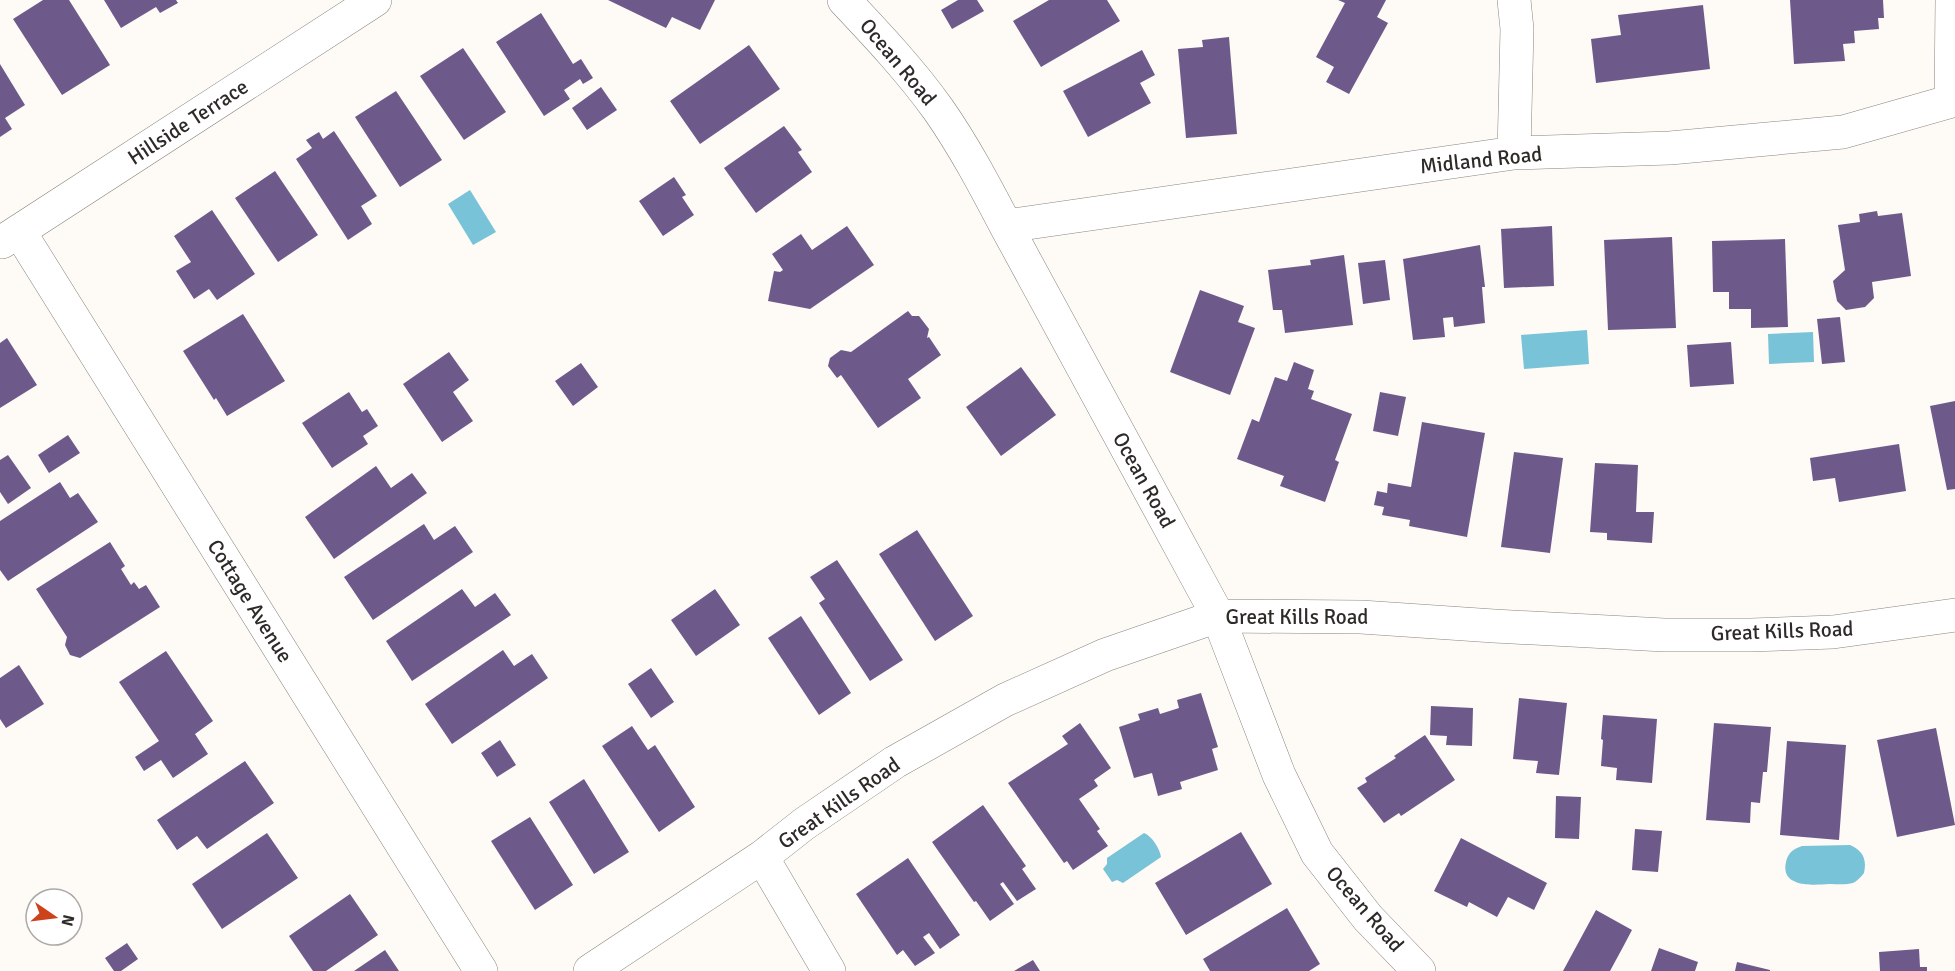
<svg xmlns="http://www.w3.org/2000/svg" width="1955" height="971" font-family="Signika,sans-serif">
  <rect width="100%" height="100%" fill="#fefaf5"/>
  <path fill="#78c3d7" d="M 470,190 L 496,232 L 473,245 L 448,204 Z
    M 1587,330 L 1589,364 L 1524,369 L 1521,335 Z
    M 1813,332 L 1814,362 L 1769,364 L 1768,334 Z
    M 1144,833 C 1152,836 1160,849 1161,857 L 1123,883 L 1117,880 L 1112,882 L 1103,869 L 1107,864 L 1107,858 Z
    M 1850,845 C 1863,851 1867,859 1864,873 C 1861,877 1857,881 1853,883 C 1846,885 1836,884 1829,884 C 1814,885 1780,888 1786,862 C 1788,853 1793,849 1802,846 Z"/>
  <path fill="#6d5a8b" d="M 43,0 L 69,0 L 110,65 L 62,95 L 13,19 Z
    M 104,0 L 176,0 L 178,3 L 160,13 L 156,7 L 121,28 Z
    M 608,0 L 715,0 L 700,30 L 672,17 L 666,28 Z
    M 958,0 L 977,0 L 984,11 L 952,29 L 941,10 Z
    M 1049,0 L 1107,0 L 1120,21 L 1041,67 L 1013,21 Z
    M 1338,0 L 1386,0 L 1377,17 L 1388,23 L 1349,94 L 1326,82 L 1334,67 L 1316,57 L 1345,3 Z
    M 1790,0 L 1883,0 L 1884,18 L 1878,18 L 1879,29 L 1854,31 L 1855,43 L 1843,44 L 1845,61 L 1794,64 Z
    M 1703,5 L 1710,69 L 1596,83 L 1591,39 L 1621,35 L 1618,15 Z
    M 541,13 L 573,64 L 581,59 L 593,78 L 583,84 L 580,79 L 564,90 L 570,99 L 544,116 L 496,42 Z
    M 1229,37 L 1237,134 L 1186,138 L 1178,49 L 1203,47 L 1202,40 Z
    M 749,45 L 780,89 L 700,144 L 670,101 Z
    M 463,48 L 506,112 L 464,140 L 420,76 Z
    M 1142,50 L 1155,75 L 1140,83 L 1151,103 L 1088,137 L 1063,91 Z
    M 0,64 L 25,105 L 5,118 L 12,129 L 0,137 Z
    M 601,87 L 617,110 L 587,130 L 572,108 Z
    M 396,91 L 442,160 L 400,187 L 355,117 Z
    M 784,126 L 802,150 L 798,152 L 812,172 L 756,213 L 724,168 Z
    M 334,131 L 377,196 L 361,206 L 372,224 L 348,240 L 296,159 L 312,148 L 306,140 L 319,132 L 323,139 Z
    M 275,171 L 318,235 L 278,262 L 235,198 Z
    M 674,177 L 686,195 L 682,197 L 694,215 L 663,236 L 639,201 Z
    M 212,210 L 255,274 L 217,300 L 209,289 L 194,299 L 176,271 L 191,262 L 174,236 Z
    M 1877,211 L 1878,216 L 1902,213 L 1911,276 L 1872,282 L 1874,298 L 1865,307 L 1846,310 L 1837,301 L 1833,281 L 1845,270 L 1838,225 L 1860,222 L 1859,214 Z
    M 847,226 L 874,265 L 810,309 L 768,301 L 774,271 L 780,272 L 783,270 L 772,254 L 801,234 L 812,250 Z
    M 1552,226 L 1554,286 L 1504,288 L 1501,229 Z
    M 1672,237 L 1676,328 L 1608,330 L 1604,240 Z
    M 1785,239 L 1788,327 L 1751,328 L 1751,309 L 1729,309 L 1729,292 L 1713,292 L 1712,241 Z
    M 1480,245 L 1485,287 L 1482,287 L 1485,323 L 1454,327 L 1453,317 L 1443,318 L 1445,337 L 1413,340 L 1403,259 Z
    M 1344,255 L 1353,325 L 1285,333 L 1282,310 L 1273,310 L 1268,270 L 1311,265 L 1310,260 Z
    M 1385,260 L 1390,300 L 1363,304 L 1358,263 Z
    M 1200,290 L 1244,306 L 1238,322 L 1255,328 L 1230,395 L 1170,372 Z
    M 908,311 L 912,316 L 919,316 L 929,329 L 927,338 L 929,337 L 941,355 L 908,379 L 921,398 L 878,428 L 841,375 L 837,378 L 828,366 L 830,358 L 841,350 L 851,352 Z
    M 243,314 L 285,381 L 227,416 L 216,398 L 214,400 L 183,351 Z
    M 1840,317 L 1845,362 L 1822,364 L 1817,319 Z
    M 7,338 L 37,385 L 0,408 L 0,343 Z
    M 1731,342 L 1734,384 L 1690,387 L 1687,345 Z
    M 449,352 L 469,380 L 453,392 L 473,421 L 442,442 L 403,384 Z
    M 1294,362 L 1314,370 L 1308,389 L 1314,391 L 1311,399 L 1352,414 L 1335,460 L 1339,462 L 1325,502 L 1280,486 L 1284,476 L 1237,459 L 1252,419 L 1259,422 L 1275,377 L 1287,381 Z
    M 581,363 L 598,387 L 573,406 L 555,381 Z
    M 1021,367 L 1056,415 L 1001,456 L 966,407 Z
    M 349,392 L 362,412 L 367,409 L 378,426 L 363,436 L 368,444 L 332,468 L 302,423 Z
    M 1380,392 L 1406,397 L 1398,436 L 1373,431 Z
    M 1955,401 L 1955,489 L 1947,490 L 1930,406 Z
    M 1422,422 L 1485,433 L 1467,537 L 1409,526 L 1410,520 L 1382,515 L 1384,507 L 1374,505 L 1377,491 L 1387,493 L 1388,483 L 1411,487 Z
    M 68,435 L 80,453 L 49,473 L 38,455 Z
    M 1899,444 L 1906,491 L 1839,502 L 1835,478 L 1813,481 L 1810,458 Z
    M 1514,452 L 1563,458 L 1550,553 L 1501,547 Z
    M 8,455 L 31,488 L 8,504 L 0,492 L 0,460 Z
    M 1595,463 L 1638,465 L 1636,512 L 1654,512 L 1652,543 L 1607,540 L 1607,533 L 1590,532 Z
    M 376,466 L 391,488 L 412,473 L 427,493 L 334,559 L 305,517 Z
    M 60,482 L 70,498 L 78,493 L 98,522 L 8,581 L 0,570 L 0,521 Z
    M 424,524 L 434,540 L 455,526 L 473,552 L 373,620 L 344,577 Z
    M 917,530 L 973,616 L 935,641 L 879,554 Z
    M 110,542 L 125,566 L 121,569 L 131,585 L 134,582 L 139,589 L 146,585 L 160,607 L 80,658 L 70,655 L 65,645 L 67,637 L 36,589 Z
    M 837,560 L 903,660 L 870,681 L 819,603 L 825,599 L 810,577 Z
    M 462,589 L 475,607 L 495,593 L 511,615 L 412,681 L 386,641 Z
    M 715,589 L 740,625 L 696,656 L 671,620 Z
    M 801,616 L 851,693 L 819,715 L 768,638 Z
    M 503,650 L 514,666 L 532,654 L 548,678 L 452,744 L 425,704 Z
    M 166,651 L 213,721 L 195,734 L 208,754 L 173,778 L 161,760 L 144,771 L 135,757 L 159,741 L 119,682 Z
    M 19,665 L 44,704 L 6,728 L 0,719 L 0,678 Z
    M 651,668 L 674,702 L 651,718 L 628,684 Z
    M 1201,693 L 1218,747 L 1212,749 L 1218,770 L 1180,782 L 1182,789 L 1158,796 L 1152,773 L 1134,778 L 1119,727 L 1140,720 L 1138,714 L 1158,708 L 1160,714 L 1179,708 L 1177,700 Z
    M 1519,698 L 1567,703 L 1559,775 L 1536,773 L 1538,761 L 1513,759 Z
    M 1431,706 L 1473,708 L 1472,746 L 1446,745 L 1447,736 L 1430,735 Z
    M 1603,715 L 1657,719 L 1652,783 L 1616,780 L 1617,768 L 1601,766 L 1603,740 L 1601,739 Z
    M 1080,723 L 1111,768 L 1094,780 L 1098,786 L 1079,799 L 1100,829 L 1097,831 L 1108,846 L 1073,870 L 1067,861 L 1064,863 L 1008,783 L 1068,744 L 1062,736 Z
    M 1714,723 L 1771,727 L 1767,772 L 1763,772 L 1760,803 L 1751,802 L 1750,823 L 1706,820 Z
    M 632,726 L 648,750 L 655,745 L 695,807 L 659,832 L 602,746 Z
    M 1936,728 L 1955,825 L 1897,837 L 1877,740 Z
    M 1425,735 L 1455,780 L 1401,816 L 1399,813 L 1384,823 L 1357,788 L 1367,782 L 1365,778 L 1396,758 L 1394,756 Z
    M 500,740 L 516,765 L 497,777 L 481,753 Z
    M 1787,741 L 1846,745 L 1839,840 L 1780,835 Z
    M 245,761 L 274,803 L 207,849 L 197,836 L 177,850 L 157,820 Z
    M 584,779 L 629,852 L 594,874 L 549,802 Z
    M 1556,796 L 1581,797 L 1579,839 L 1555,838 Z
    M 983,805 L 1026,866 L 1022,869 L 1036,889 L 1017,901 L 1003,882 L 1000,884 L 1014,904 L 990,921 L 976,901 L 974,902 L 932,842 Z
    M 530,817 L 573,885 L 535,910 L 491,841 Z
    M 1635,829 L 1662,831 L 1658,872 L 1632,870 Z
    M 1241,832 L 1272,884 L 1186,935 L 1155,883 Z
    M 267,833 L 298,878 L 222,929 L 192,884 Z
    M 1461,838 L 1547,883 L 1534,910 L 1508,897 L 1497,917 L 1469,902 L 1467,907 L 1434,891 Z
    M 908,858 L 960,935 L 940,949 L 929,933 L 923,937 L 935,953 L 915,966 L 903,950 L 897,955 L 856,894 Z
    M 350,894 L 378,935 L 326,971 L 313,971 L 289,936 Z
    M 1287,908 L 1320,964 L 1309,971 L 1210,971 L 1203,959 Z
    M 1596,910 L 1632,930 L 1623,947 L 1610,971 L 1563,971 Z
    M 127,943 L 138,959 L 121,971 L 114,971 L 105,958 Z
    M 1659,948 L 1698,962 L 1695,971 L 1651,971 Z
    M 1919,949 L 1920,967 L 1927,967 L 1927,971 L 1880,971 L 1879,952 Z
    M 385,950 L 399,971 L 354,971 Z
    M 1033,960 L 1040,971 L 1014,971 Z
    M 1737,962 L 1770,970 L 1770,971 L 1735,971 Z"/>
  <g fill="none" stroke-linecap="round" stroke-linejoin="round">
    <g stroke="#8a8580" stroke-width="34">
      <path id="street" d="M 844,0 C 877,35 910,70 938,109 C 964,146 985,186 1006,226 L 1218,616 L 1279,775 L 1317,853 L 1368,918 L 1419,971
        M 1951,101 L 1952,0
        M 1514,153 L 1517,29 L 1514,0
        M 1006,226 L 1514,153 L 1670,148 L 1843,132 L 1955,100
        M 19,231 L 481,971
        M 2,242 L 375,0
        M 762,857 L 829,971
        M 590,971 L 762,857 L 804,824 L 895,762 L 1005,700 L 1105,655 L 1218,616 L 1361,617 L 1494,626 L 1664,635 L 1751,635 L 1833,632 L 1955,615"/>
    </g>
    <use href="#street" stroke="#fff" stroke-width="33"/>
  </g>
  <g text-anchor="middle" stroke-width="6" stroke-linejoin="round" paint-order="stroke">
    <g font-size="21" fill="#2d2b28" stroke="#fff">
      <text transform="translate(898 62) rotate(50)" y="7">Ocean Road</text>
      <text transform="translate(188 122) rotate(-33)" y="7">Hillside Terrace</text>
      <text transform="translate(1481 160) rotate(-6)" y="7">Midland Road</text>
      <text transform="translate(1144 480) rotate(61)" y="7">Ocean Road</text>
      <text transform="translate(250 601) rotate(58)" y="7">Cottage Avenue</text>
      <text x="1297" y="624">Great Kills Road</text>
      <text transform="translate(1782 631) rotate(-2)" y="7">Great Kills Road</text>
      <text transform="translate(839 803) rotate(-35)" y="7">Great Kills Road</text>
      <text transform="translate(1365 909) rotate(49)" y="7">Ocean Road</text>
    </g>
  </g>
  <g transform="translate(54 917) rotate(104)"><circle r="28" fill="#ffffff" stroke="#abaaa9" stroke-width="1.5"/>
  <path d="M0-4.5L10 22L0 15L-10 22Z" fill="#cb421b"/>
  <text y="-9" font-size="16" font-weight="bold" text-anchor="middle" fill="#2d2b28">N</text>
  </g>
</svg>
